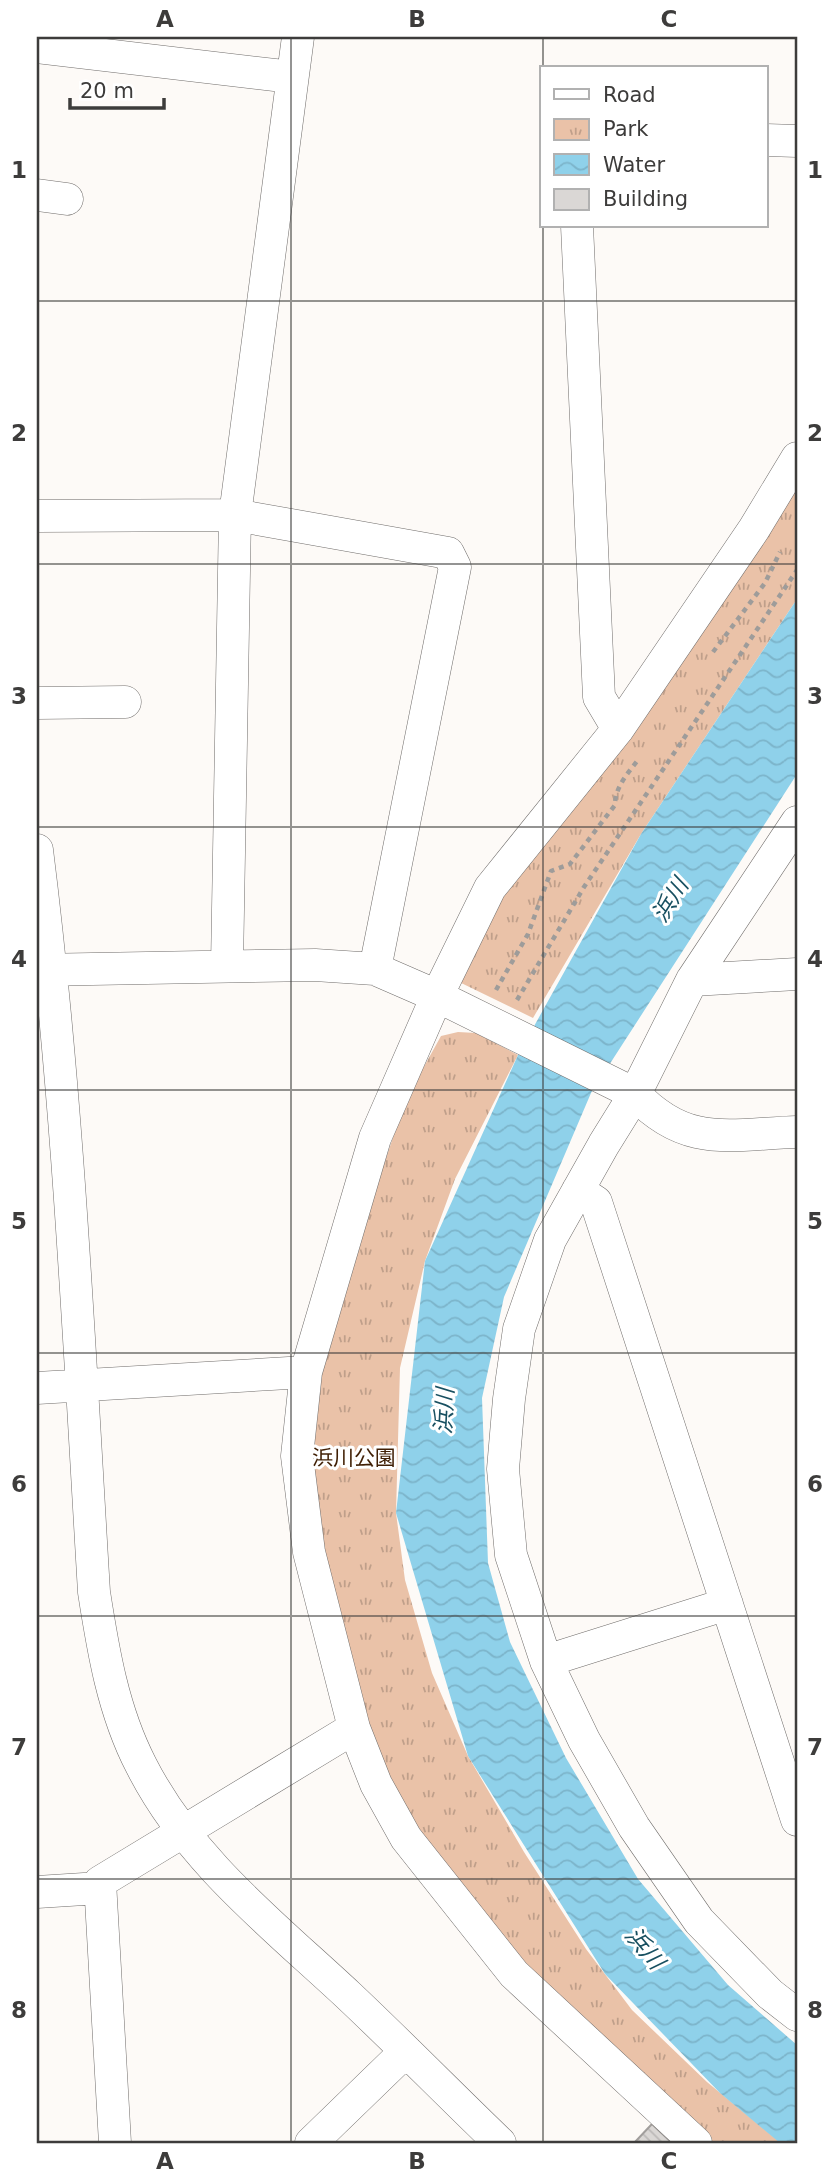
<svg xmlns="http://www.w3.org/2000/svg" width="834" height="2180" font-family="'DejaVu Sans','Noto Sans JP',sans-serif">
  <defs>
    <pattern id="park-tufts" width="24" height="20" patternUnits="userSpaceOnUse" patternTransform="scale(1.75)"><rect width="24" height="20" fill="#eac2a8"/><path d="M3 7l-1-3M5 7V3M7 7l1-3M15 17l-1-3M17 17v-4M19 17l1-3" fill="none" stroke="#bf9f8a"/></pattern>
    <pattern id="water-waves" width="16" height="10" patternUnits="userSpaceOnUse" patternTransform="scale(1.75)"><rect width="16" height="10" fill="#8fd1ea"/><path d="M0 5q4-4 8 0t8 0" fill="none" stroke="#7cb4ca"/></pattern>
    <pattern id="building-back-hatch" width="6" height="6" patternUnits="userSpaceOnUse" patternTransform="scale(1.75)"><rect width="6" height="6" fill="#dad7d5"/><path d="M-1 5l2 2M0 0l6 6M5-1l2 2" fill="none" stroke="#bcb9b8"/></pattern>
  </defs>
  <rect width="100%" height="100%" fill="#fdfaf7"/>
  <path fill="url(#park-tufts)" d="M 797,482 L 797,599 L 641,834 L 533,1018 L 455,980 L 503,895 Z
    M 458,1032 L 476,1033 L 518,1055 L 455,1179 L 425,1261 L 400,1368 L 396,1513 L 405,1580 L 432,1673 L 468,1756 L 524,1852 L 586,1949 L 632,2010 L 707,2082 L 781,2143 L 714,2143 L 523,1962 L 429,1847 L 397,1793 L 368,1723 L 323,1555 L 311,1458 L 320,1372 L 381,1173 L 406,1099 L 441,1036 Z"/>
  <path fill="url(#water-waves)" d="M 797,599 L 797,774 L 591,1093 L 504,1297 L 482,1398 L 488,1563 L 510,1642 L 566,1758 L 638,1879 L 728,1985 L 797,2045 L 797,2143 L 780,2143 L 720,2093 L 605,1974 L 468,1756 L 396,1513 L 425,1261 L 518,1055 L 641,834 Z"/>
  <path fill="url(#building-back-hatch)" stroke="#a19e9c" stroke-width="2" d="M 652,2124 L 672,2143 L 634,2143 Z"/>
  <g fill="none" stroke-linecap="round" stroke-linejoin="round">
    <g stroke="#706d6b" stroke-width="33">
      <path id="minor" d="M 37,47 L 292,77
        M 766,140 L 797,141
        M 37,195 L 67,199
        M 577,226 L 599,697 L 618,729
        M 37,516 L 235,515 L 448,553 L 455,567 L 375,969
        M 37,703 L 125,702
        M 797,822 L 692,980 L 635,1094 L 604,1144 L 550,1240 L 519,1329 L 509,1399 L 503,1469 L 511,1555 L 546,1661 L 584,1740 L 634,1827 L 699,1921 L 770,1994 L 797,2015
        M 37,850 C 68,1096 79,1344 94,1592 C 103,1650 113,1711 141,1765 C 189,1860 272,1924 348,1995 C 400,2044 449,2094 500,2143
        M 227,966 L 235,515 L 298,37
        M 37,970 L 315,965 L 375,969 L 437,996 L 635,1094 C 687,1149 730,1134 797,1132
        M 692,980 L 797,974
        M 578,1190 L 596,1202 L 797,1820
        M 37,1388 L 306,1372
        M 546,1661 L 727,1604
        M 37,1892 L 100,1888
        M 115,2143 L 100,1882 L 354,1728
        M 311,2143 L 406,2051
        M 696,2143 L 514,1974 L 406,1838 L 376,1784 L 354,1728 L 309,1552 L 297,1456 L 306,1372 L 375,1138 L 437,996 L 490,888 L 618,729 L 754,529 L 797,458"/>
    </g>
    <path stroke="#9e9c9a" stroke-width="4.5" stroke-dasharray="5 5" stroke-linecap="butt" d="M 713,652 L 765,583 L 780,552
      M 496,990 L 528,934 L 551,871 L 570,864 L 615,805 C 615,787 628,773 638,760
      M 517,1000 L 584,887 L 797,570"/>
    <use href="#minor" stroke="#fff" stroke-width="32"/>
  </g>
  <path fill="none" stroke="#3d3c3b" stroke-width="2" stroke-opacity="0.55" d="M 291,37 L 291,2143M 543,37 L 543,68M 543,226 L 543,2143M 37,301 L 797,301M 37,564 L 797,564M 37,827 L 797,827M 37,1090 L 797,1090M 37,1353 L 797,1353M 37,1616 L 797,1616M 37,1879 L 797,1879"/>
  <g text-anchor="middle" stroke-width="6" stroke-linejoin="round" paint-order="stroke">
    <g font-size="21" fill="#401f04" stroke="#fff">
      <text x="354" y="1465">浜川公園</text>
    </g>
    <g font-size="23" font-style="italic" fill="#185061" stroke="#fff">
      <text transform="translate(670 900) rotate(-58)" y="8">浜川</text>
      <text transform="translate(444 1411) rotate(-87)" y="8">浜川</text>
      <text transform="translate(645 1948) rotate(50)" y="8">浜川</text>
    </g>
  </g>
  <rect width="834" height="2180" fill="none" stroke="#ffffff" stroke-width="77"/>
  <rect x="540" y="66" width="228" height="161" fill="#ffffff" stroke="#b1b1b1" stroke-width="2"/>
  <rect x="554" y="89" width="35" height="10" fill="#ffffff" stroke="#b1b1b1" stroke-width="2"/>
  <text x="603" y="102" font-size="21" fill="#3d3c3b">Road</text>
  <rect x="554" y="119" width="35" height="21" fill="url(#park-tufts)" stroke="#b1b1b1" stroke-width="2"/>
  <text x="603" y="136" font-size="21" fill="#3d3c3b">Park</text>
  <rect x="554" y="154" width="35" height="21" fill="url(#water-waves)" stroke="#b1b1b1" stroke-width="2"/>
  <text x="603" y="172" font-size="21" fill="#3d3c3b">Water</text>
  <rect x="554" y="189" width="35" height="21" fill="#dad7d5" stroke="#b1b1b1" stroke-width="2"/>
  <text x="603" y="206" font-size="21" fill="#3d3c3b">Building</text>
  <path d="M70 98v10h94v-10" fill="none" stroke="#3d3c3b" stroke-width="3.5"/>
  <text x="80" y="98" font-size="21" fill="#3d3c3b" stroke="#ffffff" stroke-width="5" paint-order="stroke">20 m</text>
  <rect x="38" y="38" width="758" height="2104" fill="none" stroke="#3d3c3b" stroke-width="2.5"/>
  <g font-size="23" text-anchor="middle" font-weight="bold" fill="#3d3c3b">
    <text x="165" y="27">A</text>
    <text x="417" y="27">B</text>
    <text x="669" y="27">C</text>
    <text x="19" y="178">1</text>
    <text x="815" y="178">1</text>
    <text x="19" y="441">2</text>
    <text x="815" y="441">2</text>
    <text x="19" y="704">3</text>
    <text x="815" y="704">3</text>
    <text x="19" y="967">4</text>
    <text x="815" y="967">4</text>
    <text x="19" y="1229">5</text>
    <text x="815" y="1229">5</text>
    <text x="19" y="1492">6</text>
    <text x="815" y="1492">6</text>
    <text x="19" y="1755">7</text>
    <text x="815" y="1755">7</text>
    <text x="19" y="2018">8</text>
    <text x="815" y="2018">8</text>
    <text x="165" y="2169">A</text>
    <text x="417" y="2169">B</text>
    <text x="669" y="2169">C</text>
  </g>
</svg>
